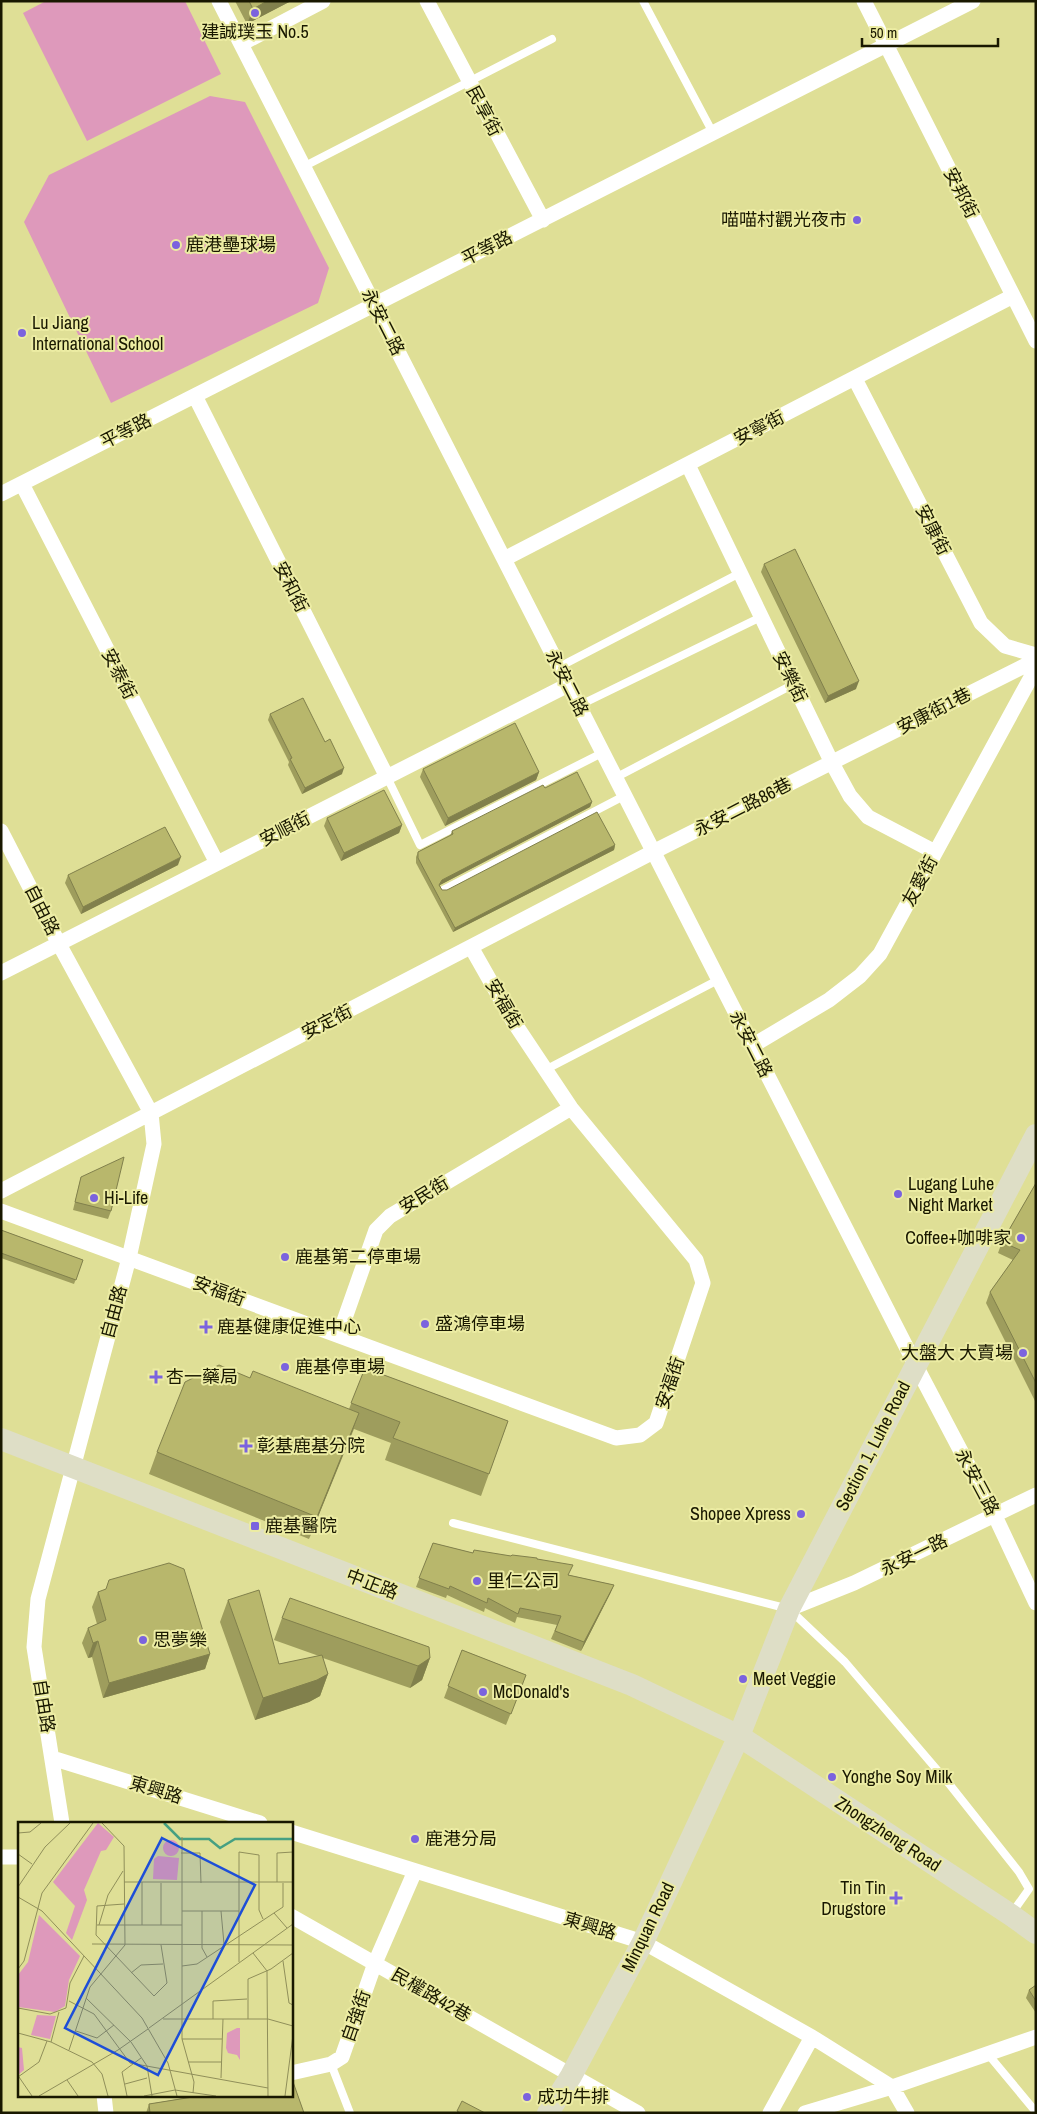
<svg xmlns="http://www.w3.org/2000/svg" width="1037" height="2114" font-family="'Archivo Narrow','Noto Sans TC',sans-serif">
  <rect width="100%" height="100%" fill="#dfdf96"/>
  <path fill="#de99bb" d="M 46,1 L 185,1 L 221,74 L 87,141 L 23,13 Z
    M 210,96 L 245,102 L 329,268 L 318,303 L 111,403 L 24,222 L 49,175 Z"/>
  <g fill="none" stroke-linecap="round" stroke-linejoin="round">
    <path stroke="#fff" stroke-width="8" d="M 643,1 L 713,133
      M 303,167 L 552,39
      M 559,667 L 740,573
      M 578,706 L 761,617
      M 387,777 L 420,845 L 602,753
      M 615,778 L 794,684
      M 443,890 L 624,796
      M 545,1070 L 718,980
      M 453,1523 L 789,1609 L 845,1662 L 950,1785 L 1019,1872 L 1029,1889 L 1012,1913
      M 987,2053 L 1036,2112
      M 331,2064 L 350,2113"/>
    <path stroke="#fff" stroke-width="15" d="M 219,1 L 915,1364 L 995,1516 L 1036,1603
      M 427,1 L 543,220
      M 864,1 L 1036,341
      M 241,44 L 323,1
      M 855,379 L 981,623 L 1005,646 L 1036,655
      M 195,396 L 387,777
      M 688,465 L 832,763 L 850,796 L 868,817 L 935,852
      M 22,484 L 217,863
      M 1,494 L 973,1
      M 504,559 L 1013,296
      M 1,831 L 59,944 L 151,1113 L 154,1144 L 129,1258 L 38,1599 L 34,1647 L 62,1823
      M 1,973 L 568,685
      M 752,1046 L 829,1000 L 860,976 L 880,954 L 1036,668
      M 1,1191 L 653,852 L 1036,660
      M 1,1211 L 616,1438 L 640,1435 L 656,1423 L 703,1283 L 696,1260 L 571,1108 L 513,1021 L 471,947
      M 339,1335 L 376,1230 L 390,1216 L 571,1108
      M 789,1609 L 854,1583 L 1036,1495
      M 52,1758 L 260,1823
      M 291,1832 L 643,1942 L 812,2037 L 892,2087 L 907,2113
      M 1,1857 L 19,1857
      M 291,1916 L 638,2113
      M 291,2073 L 331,2064 L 342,2057 L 375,1963 L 415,1871
      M 104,2095 L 106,2113
      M 770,2113 L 812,2037
      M 805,2113 L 892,2087 L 1036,2037"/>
    <path stroke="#dedec6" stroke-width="22" d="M 1,1439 L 632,1685 L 739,1736 L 1011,1915 L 1036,1933
      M 548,2113 L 571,2076 L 643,1942 L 739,1736 L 789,1609 L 1036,1135"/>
  </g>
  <path fill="#9e9d5d" d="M 235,1 L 291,1 L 247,24 Z
    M 764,564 L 856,689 L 825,703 L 761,572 Z
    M 270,714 L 325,742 L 342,774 L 302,794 L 288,765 L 289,762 L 268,720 Z
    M 423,769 L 539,772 L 536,780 L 445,826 L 420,777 Z
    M 545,788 L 592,802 L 590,807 L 440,885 L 440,886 L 442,890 L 447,890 L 615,845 L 614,850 L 453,932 L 416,863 L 416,857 L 418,852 L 450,836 L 452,831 Z
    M 327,818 L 402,825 L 399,833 L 341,861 L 324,826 Z
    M 178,865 L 81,914 L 65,883 L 68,875 Z
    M 81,1177 L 111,1211 L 108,1219 L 73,1210 L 79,1185 Z
    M 1036,1183 L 1036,1403 L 986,1303 L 990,1292 L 1013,1260 L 998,1253 L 1002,1242 Z
    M 1,1230 L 83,1260 L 74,1284 L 1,1258 Z
    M 365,1368 L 508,1421 L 481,1496 L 385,1460 L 391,1443 L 354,1429 L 309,1539 L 149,1474 L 157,1452 L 349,1409 Z
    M 433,1543 L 473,1553 L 511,1556 L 537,1559 L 569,1575 L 614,1585 L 610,1594 L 581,1651 L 551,1639 L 557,1625 L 517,1617 L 515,1623 L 485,1608 L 484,1612 L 447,1595 L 446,1598 L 416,1587 Z
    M 98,1592 L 210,1654 L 205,1669 L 103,1698 L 92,1657 L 88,1658 L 82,1643 L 88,1628 L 97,1624 L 92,1607 Z
    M 228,1600 L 279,1664 L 319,1656 L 274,1640 L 282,1618 L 430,1658 L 422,1680 L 410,1688 L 323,1658 L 328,1674 L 320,1696 L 309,1702 L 255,1720 L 220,1622 Z
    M 462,1650 L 526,1675 L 506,1725 L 444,1698 Z
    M 1036,1985 L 1036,2013 L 1026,1998 L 1029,1990 Z
    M 196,2095 L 291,2095 L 304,2113 L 146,2113 L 149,2104 L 196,2096 Z"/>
  <path fill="#81804c" d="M 267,1 L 291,1 L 247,24 L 253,9 Z
    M 859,681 L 856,689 L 825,703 L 828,696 Z
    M 344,768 L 342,774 L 302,794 L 305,788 Z
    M 539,772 L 536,780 L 445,826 L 448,818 Z
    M 592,802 L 590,807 L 440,885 L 437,890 L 442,880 Z
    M 402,825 L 399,833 L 341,861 L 344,853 Z
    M 615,845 L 614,850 L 453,932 L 455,928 Z
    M 181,857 L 178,865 L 81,914 L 83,907 Z
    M 359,1413 L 351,1435 L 309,1539 L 317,1517 Z
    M 614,1585 L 610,1594 L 581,1651 L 584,1642 Z
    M 98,1641 L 92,1657 L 88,1658 L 93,1643 Z
    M 210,1654 L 205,1669 L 103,1698 L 109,1683 Z
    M 430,1658 L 422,1680 L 410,1688 L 418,1666 Z
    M 328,1674 L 320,1696 L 309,1702 L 255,1720 L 263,1698 Z"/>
  <path fill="#b8b76c" stroke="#81804c" d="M 249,1 L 267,1 L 253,9 Z
    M 795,549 L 859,681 L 828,696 L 764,564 Z
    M 303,698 L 325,742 L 330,739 L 344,768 L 305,788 L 290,759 L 292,758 L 270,714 Z
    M 515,723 L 539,772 L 448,818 L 423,769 Z
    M 577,772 L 592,802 L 442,880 L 439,885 L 442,890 L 447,890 L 597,812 L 615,845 L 455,928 L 418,858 L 418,852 L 453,834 L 452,831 L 543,785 L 545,788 Z
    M 384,790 L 402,825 L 344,853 L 327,818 Z
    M 165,827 L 181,857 L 83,907 L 68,875 Z
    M 124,1157 L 111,1211 L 75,1202 L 81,1177 Z
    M 1036,1183 L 1036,1383 L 990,1292 L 1020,1250 L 1002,1242 Z
    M 1,1230 L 83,1260 L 76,1280 L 1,1253 Z
    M 219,1365 L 250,1378 L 253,1371 L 359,1413 L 317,1517 L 157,1452 L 185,1382 Z
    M 365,1368 L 508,1421 L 489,1474 L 393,1438 L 400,1422 L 351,1403 Z
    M 433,1543 L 473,1553 L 474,1550 L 511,1556 L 512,1555 L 537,1558 L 537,1559 L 573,1565 L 568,1575 L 614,1585 L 584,1642 L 555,1631 L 561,1616 L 520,1608 L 518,1614 L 488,1598 L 487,1603 L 450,1586 L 449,1589 L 419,1578 Z
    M 169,1563 L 184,1569 L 210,1654 L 109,1683 L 98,1641 L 93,1643 L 88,1628 L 106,1620 L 98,1592 L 106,1589 L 109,1580 Z
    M 259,1590 L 279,1664 L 322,1655 L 328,1674 L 317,1680 L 263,1698 L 228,1600 Z
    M 290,1598 L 429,1647 L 430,1658 L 418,1666 L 282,1618 Z
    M 462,1650 L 526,1675 L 511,1714 L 448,1686 Z
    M 1036,1985 L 1036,2001 L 1029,1990 Z
    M 292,2079 L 304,2113 L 150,2113 L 149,2104 L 199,2096 L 198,2095 L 291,2095 Z
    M 462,2101 L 485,2113 L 460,2113 L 457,2111 Z"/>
  <g fill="#7b63de" stroke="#ececa3" stroke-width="2">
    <circle cx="255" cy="13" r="5"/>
    <circle cx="857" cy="220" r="5"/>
    <circle cx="176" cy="245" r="5"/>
    <circle cx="22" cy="333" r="5"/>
    <circle cx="898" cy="1194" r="5"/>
    <circle cx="94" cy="1198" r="5"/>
    <circle cx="1021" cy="1238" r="5"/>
    <circle cx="285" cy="1257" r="5"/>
    <circle cx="425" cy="1324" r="5"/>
    <path d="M203.5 1319.5h5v5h5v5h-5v5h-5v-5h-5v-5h5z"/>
    <circle cx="1023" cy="1353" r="5"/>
    <circle cx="285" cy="1367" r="5"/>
    <path d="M153.5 1369.5h5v5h5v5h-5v5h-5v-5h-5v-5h5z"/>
    <path d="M243.5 1438.5h5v5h5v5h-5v5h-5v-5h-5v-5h5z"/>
    <circle cx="801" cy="1514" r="5"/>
    <rect x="250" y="1521" width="10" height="10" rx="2.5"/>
    <circle cx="477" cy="1581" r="5"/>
    <circle cx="143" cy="1640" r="5"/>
    <circle cx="743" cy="1679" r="5"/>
    <circle cx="483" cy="1692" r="5"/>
    <circle cx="832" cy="1777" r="5"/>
    <circle cx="415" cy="1839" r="5"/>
    <path d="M893.5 1890.5h5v5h5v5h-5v5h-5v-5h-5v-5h5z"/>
    <circle cx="527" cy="2097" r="5"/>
  </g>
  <g text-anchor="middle" stroke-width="4" stroke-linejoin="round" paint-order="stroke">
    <g font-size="18" fill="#191800" stroke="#ececa3" text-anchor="start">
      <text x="255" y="38" text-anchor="middle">建誠璞玉 No.5</text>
      <text x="847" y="226" text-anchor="end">喵喵村觀光夜市</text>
      <text x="186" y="251">鹿港壘球場</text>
      <text x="32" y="329">Lu Jiang<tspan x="32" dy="21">International School</tspan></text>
      <text x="908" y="1190">Lugang Luhe<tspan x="908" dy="21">Night Market</tspan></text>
      <text x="104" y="1204">Hi-Life</text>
      <text x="1011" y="1244" text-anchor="end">Coffee+咖啡家</text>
      <text x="295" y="1263">鹿基第二停車場</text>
      <text x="435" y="1330">盛鴻停車場</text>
      <text x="217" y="1333">鹿基健康促進中心</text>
      <text x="1013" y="1359" text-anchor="end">大盤大 大賣場</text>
      <text x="295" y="1373">鹿基停車場</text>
      <text x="166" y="1383">杏一藥局</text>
      <text x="257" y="1452">彰基鹿基分院</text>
      <text x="791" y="1520" text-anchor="end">Shopee Xpress</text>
      <text x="265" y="1532">鹿基醫院</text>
      <text x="487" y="1587">里仁公司</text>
      <text x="153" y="1646">思夢樂</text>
      <text x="753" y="1685">Meet Veggie</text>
      <text x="493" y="1698">McDonald's</text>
      <text x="842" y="1783">Yonghe Soy Milk</text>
      <text x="425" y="1845">鹿港分局</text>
      <text x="886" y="1894" text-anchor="end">Tin Tin<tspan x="886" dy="21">Drugstore</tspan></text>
      <text x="537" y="2103">成功牛排</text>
    </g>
    <g font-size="18" fill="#191800" stroke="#ececa3">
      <text transform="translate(484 111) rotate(62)" y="6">民享街</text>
      <text transform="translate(961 193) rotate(63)" y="6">安邦街</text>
      <text transform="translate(487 248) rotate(-27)" y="6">平等路</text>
      <text transform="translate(383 322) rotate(63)" y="6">永安二路</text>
      <text transform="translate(759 428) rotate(-27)" y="6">安寧街</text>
      <text transform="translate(126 431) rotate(-27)" y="6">平等路</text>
      <text transform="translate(933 530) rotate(63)" y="6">安康街</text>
      <text transform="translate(291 587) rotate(63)" y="6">安和街</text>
      <text transform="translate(119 674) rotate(63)" y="6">安泰街</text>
      <text transform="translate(790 677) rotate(64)" y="6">安樂街</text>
      <text transform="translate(567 683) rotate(63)" y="6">永安二路</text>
      <text transform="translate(934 711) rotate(-27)" y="6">安康街1巷</text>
      <text transform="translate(743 807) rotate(-27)" y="6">永安二路86巷</text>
      <text transform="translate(285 829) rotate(-27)" y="6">安順街</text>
      <text transform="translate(920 881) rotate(-62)" y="6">友愛街</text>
      <text transform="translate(42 910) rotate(63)" y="6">自由路</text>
      <text transform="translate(504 1004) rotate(60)" y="6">安福街</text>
      <text transform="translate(327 1022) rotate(-27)" y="6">安定街</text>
      <text transform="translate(751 1044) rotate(63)" y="6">永安二路</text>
      <text transform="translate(424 1195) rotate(-31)" y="6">安民街</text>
      <text transform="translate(219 1291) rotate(20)" y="6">安福街</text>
      <text transform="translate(114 1312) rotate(-75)" y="6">自由路</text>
      <text transform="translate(670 1383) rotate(-71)" y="6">安福街</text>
      <text transform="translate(873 1446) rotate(-63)" y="6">Section 1, Luhe Road</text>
      <text transform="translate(977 1482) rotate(62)" y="6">永安三路</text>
      <text transform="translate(914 1555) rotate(-26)" y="6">永安一路</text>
      <text transform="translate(372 1584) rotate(21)" y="6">中正路</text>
      <text transform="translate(44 1706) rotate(81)" y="6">自由路</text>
      <text transform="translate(156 1790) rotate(17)" y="6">東興路</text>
      <text transform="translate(888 1834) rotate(33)" y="6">Zhongzheng Road</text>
      <text transform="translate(590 1926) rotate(17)" y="6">東興路</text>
      <text transform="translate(648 1927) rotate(-64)" y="6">Minquan Road</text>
      <text transform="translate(431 1995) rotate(30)" y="6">民權路42巷</text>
      <text transform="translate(356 2016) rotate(-71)" y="6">自強街</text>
    </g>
  </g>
  <g transform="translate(18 1822)">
    <rect width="275" height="275" fill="#dfdf96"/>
    <path d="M 80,1 L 96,15 L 88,28 L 83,29 L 66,68 L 69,78 L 54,118 L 48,111 L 57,84 L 35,60 ZM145 26a8 8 0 1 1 16 0a8 8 0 1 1-16 0ZM 140,34 L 161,36 L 159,58 L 135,57 L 136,37 ZM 21,93 L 62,134 L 51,158 L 47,184 L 37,190 L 0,185 L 0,153 L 10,140 ZM 19,193 L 38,194 L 32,217 L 13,213 ZM 219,206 L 222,206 L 222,238 L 219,233 L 210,231 L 208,226 L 209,211 ZM 0,225 L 4,226 L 6,248 L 0,253 Z" fill="#de99bb"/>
    <path fill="none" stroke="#46a082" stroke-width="2.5" d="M 146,1 L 162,17 L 191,17 L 202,26 L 217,17 L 275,17"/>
    <path fill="none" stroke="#908f5a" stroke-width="1" d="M 0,11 L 12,10 L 23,1M 164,15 L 164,217 L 176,260 L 175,271M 163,31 L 182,31 L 183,61M 0,32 L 14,42M 106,60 L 275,60M 124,60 L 124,103M 259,60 L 259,31 L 275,30M 0,65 L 27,25 L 52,1M 0,75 L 24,89 L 124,196 L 150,241 L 159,274M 106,82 L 79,84 L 78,113 L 136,174 L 149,161 L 143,123M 164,89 L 221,89M 184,89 L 184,126 L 189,135M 203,89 L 206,122M 256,91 L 269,106M 79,103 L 164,103M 81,103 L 90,73 L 105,49M 143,103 L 143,61M 74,122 L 275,123M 235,131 L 249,149 L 250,274M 265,139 L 271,181 L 275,183M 221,140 L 221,30 L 241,33 L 241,88 L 245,97M 164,144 L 179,142 L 265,85 L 265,61M 0,147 L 6,139 L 24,71 L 75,1M 113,151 L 123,143 L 145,142M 68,176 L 113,220 L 129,244 L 134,274M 51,179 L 76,192 L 112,241 L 250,266M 0,186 L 32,192 L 48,186 L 52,161 L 66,134M 145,197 L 250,197 L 275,204M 195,197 L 195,179 L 229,177M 230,197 L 230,157 L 253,147 L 275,131M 131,206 L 275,102M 58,209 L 79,216 L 96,203M 0,211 L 33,220 L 74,240 L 84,252 L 90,274M 164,217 L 204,217M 33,220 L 41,190M 51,228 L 72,165 L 107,123 L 106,24 L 84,1M 170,240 L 204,240M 0,255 L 21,240 L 29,219M 1,255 L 14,274M 203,256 L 205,197M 49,258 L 60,274M 107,262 L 129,256M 21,274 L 100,228 L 130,207M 109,274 L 104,250 L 123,236M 126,274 L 157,268 L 198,274M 267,274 L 275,213"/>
    <path fill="#1d4ed8" fill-opacity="0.15" stroke="#1d4ed8" stroke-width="2.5" d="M 144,16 L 237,63 L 140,253 L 47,206 Z"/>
    <rect width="275" height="275" fill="none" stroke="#191800" stroke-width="2.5"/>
  </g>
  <rect width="1037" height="2114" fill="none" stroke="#191800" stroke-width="5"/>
  <path d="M862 38v8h136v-8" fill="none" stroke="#191800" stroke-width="2.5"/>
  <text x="870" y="38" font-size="15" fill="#191800" stroke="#ececa3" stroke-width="4" paint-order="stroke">50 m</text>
</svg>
